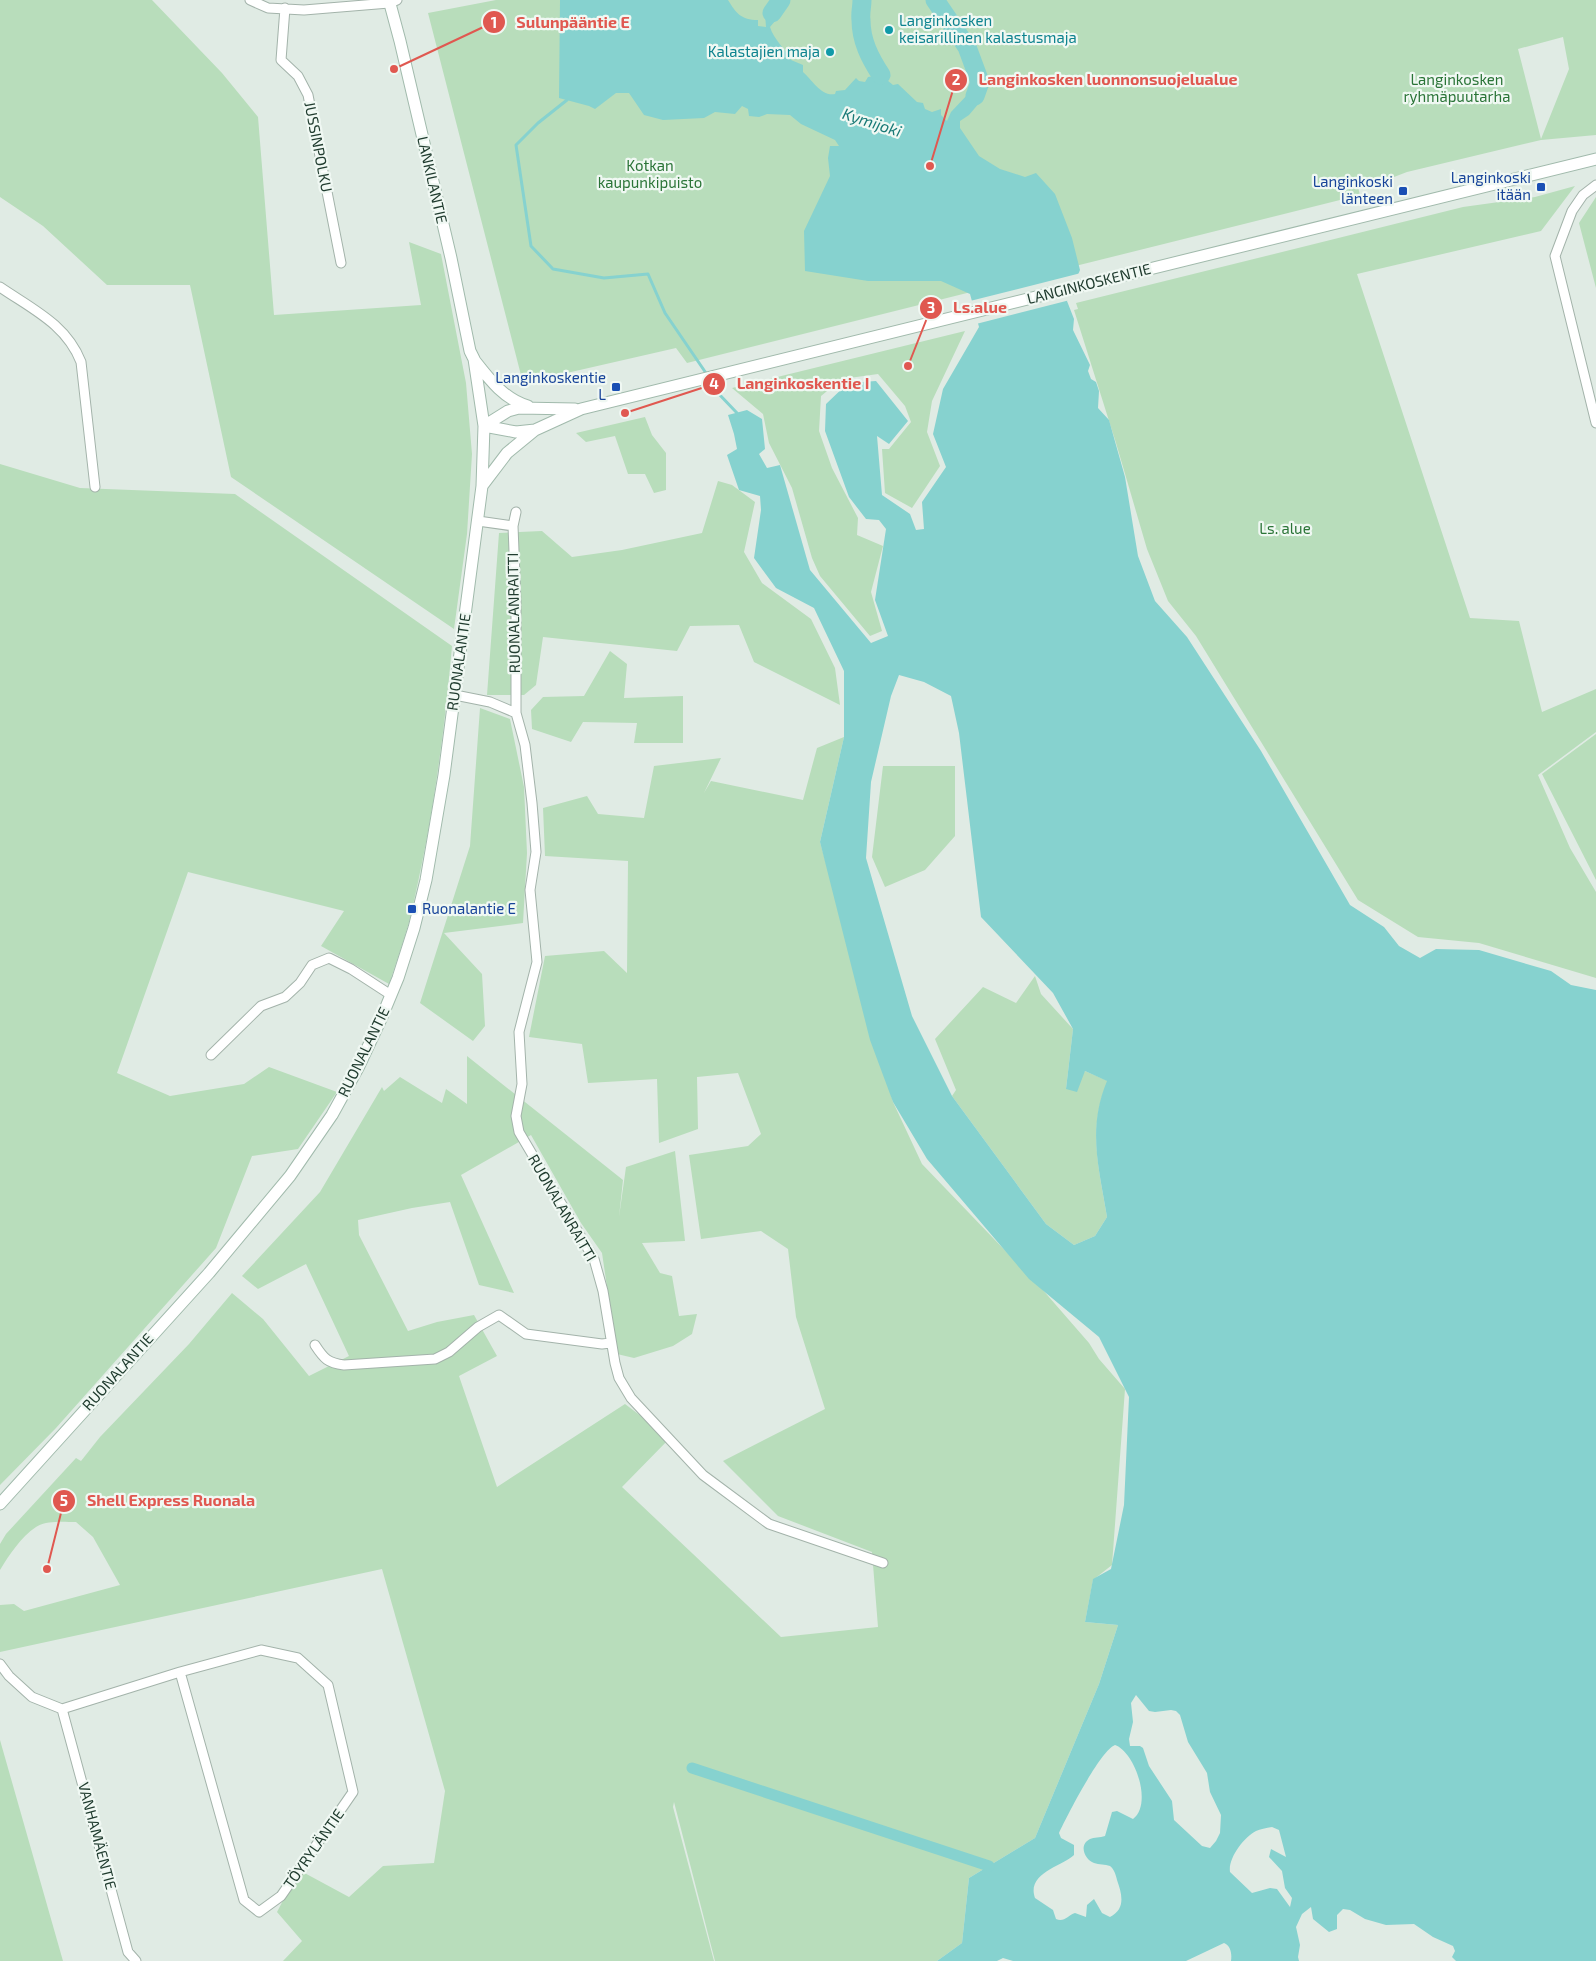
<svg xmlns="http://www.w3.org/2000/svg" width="1596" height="1961" font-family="'Exo 2',sans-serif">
  <rect width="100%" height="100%" fill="#e0ebe4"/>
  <path fill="#b8ddbb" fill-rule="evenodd" d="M 0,0 L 152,0 L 222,73 L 258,117 L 274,315 L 421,305 L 409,242 L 441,254 L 466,383 L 472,454 L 467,534 L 454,629 L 231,477 L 190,285 L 107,285 L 43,226 L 0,197 Z
    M 496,0 L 1596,0 L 1596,135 L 1541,140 L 1407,172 L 1381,182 L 1358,187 L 1360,195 L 687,363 L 676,348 L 523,383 L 428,13 ZM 1563,37 L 1569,69 L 1541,139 L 1518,49 Z
    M 1575,186 L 1541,231 L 1357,274 L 1470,618 L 1519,621 L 1542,712 L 1596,689 L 1596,732 L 1538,775 L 1570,848 L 1596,892 L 1596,978 L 1479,943 L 1418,937 L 1358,900 L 1196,636 L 1168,601 L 1147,549 L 1116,443 L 1074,310 L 1078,309 L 1076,303 L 1463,207 L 1535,197 Z
    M 1596,197 L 1596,288 L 1579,223 Z
    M 965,331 L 932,401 L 927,432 L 940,466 L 912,508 L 885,493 L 882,449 L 889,449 L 911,422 L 905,406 L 878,374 L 842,379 L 821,396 L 819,431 L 832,468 L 858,518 L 857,535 L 883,546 L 871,592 L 882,631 L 870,636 L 820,576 L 812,558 L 792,488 L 769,443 L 763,414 L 732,388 Z
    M 645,417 L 652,435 L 666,453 L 666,490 L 654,493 L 645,474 L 628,474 L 615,436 L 586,442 L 576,433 Z
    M 0,464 L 80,488 L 235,494 L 452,646 C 444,738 431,831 409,922 C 403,943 396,963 389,984 L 321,946 L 344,911 L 188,872 L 117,1073 L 170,1096 L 244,1084 L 269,1067 L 337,1092 L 298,1149 L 252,1156 L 216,1248 L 56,1428 L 0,1485 Z
    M 718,481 L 732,485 L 755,502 L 744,552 L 762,583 L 811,619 L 835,668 L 840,705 L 754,662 L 739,625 L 690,626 L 677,651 L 543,637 L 536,685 L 524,695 L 487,695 L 499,533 L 542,531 L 572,557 L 622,550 L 702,533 Z
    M 610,651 L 627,664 L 624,698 L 683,696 L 683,743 L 634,743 L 637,723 L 583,722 L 571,742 L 532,729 L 531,710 L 543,697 L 584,696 Z
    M 480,708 L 510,719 L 524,787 L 527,853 L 523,923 L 444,933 L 482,974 L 485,1026 L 473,1041 L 420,1003 L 470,846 Z
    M 1596,734 L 1596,880 L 1542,774 Z
    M 844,737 L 820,842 L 893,1102 L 922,1164 L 1042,1289 L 1089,1343 L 1099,1359 L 1125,1389 L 1112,1565 L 1093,1580 L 1085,1622 L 1118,1625 L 1099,1684 L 1035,1838 L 969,1878 L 962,1943 L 937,1961 L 715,1961 L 674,1802 L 673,1807 L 714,1961 L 283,1961 L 302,1941 L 277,1912 L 299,1870 L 349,1897 L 383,1866 L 434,1863 L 445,1791 L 382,1569 L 0,1652 L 0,1605 L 14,1604 L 24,1611 L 120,1585 L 93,1537 L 76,1522 C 64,1522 47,1520 36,1527 C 21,1537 9,1555 0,1570 L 0,1544 L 6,1534 L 76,1458 L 81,1461 L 100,1437 L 189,1344 L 232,1293 L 263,1319 L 309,1376 L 349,1356 L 306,1264 L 258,1289 L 242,1276 L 320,1192 L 382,1087 L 384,1091 L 400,1077 L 442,1103 L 446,1089 L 467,1104 L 467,1056 L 623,1180 L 619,1217 L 626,1167 L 675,1151 L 685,1241 L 642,1243 L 660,1273 L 672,1276 L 679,1316 L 697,1314 L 692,1334 L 673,1346 L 634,1358 L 617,1354 L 602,1253 L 581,1223 L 531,1135 L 461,1175 L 514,1293 L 479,1285 L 450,1202 L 412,1208 L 358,1220 L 359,1235 L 408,1331 L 437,1322 L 474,1315 L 497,1356 L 459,1376 L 497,1487 L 625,1404 L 670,1438 L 622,1487 L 781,1637 L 878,1627 L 872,1552 L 778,1516 L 723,1461 L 825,1409 L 796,1317 L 788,1249 L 761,1231 L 701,1239 L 689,1155 L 748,1146 L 761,1134 L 738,1073 L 697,1077 L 698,1129 L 659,1143 L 657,1079 L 588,1083 L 582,1044 L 529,1037 L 545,956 L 604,951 L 627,973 L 628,861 L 545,856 L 543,808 L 587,796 L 598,814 L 644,818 L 654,766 L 721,758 L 704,793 L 711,781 L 803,800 L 817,748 Z
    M 883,766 L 955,766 L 955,836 L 925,870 L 885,887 L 872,857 Z
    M 1035,976 L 1041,994 L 1073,1029 L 1066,1089 L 1085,1071 L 1108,1081 C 1087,1128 1099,1168 1107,1217 L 1095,1236 L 1074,1245 L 1046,1224 L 952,1096 L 956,1090 L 935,1039 L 983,987 L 1016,1003 Z
    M 0,1740 L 63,1961 L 0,1961 Z"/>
  <path fill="#86d2cf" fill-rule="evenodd" d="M 560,0 L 728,0 C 736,13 741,20 758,20 L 758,26 L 766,27 L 765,14 L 772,13 L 775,21 L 770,27 C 774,40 785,48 791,60 L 803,65 L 803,72 C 812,80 822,97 835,94 L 836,91 L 845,90 L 856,78 L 859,81 L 865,82 L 868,77 L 881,75 L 893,85 L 898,84 L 917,102 L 923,103 L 925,109 L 932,112 L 941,109 L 941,115 L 947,121 L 951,112 L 969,93 L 980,102 L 969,115 L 960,121 L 960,128 L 979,156 L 1000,169 L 1025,177 L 1036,173 L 1055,194 L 1072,238 L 1080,270 L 1067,301 L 1074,319 L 1073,330 L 1090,365 L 1088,371 L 1091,379 L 1096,382 L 1099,391 L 1098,408 L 1109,420 L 1125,477 L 1138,556 L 1155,601 L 1187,637 L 1261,751 L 1350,905 L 1384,927 L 1399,946 L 1420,958 L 1436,949 L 1479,950 L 1551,971 L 1571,985 L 1596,990 L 1596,1961 L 1456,1961 L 1452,1957 L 1455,1951 L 1453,1946 L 1433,1937 L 1414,1924 L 1386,1925 L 1365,1919 L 1350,1910 L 1343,1909 L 1337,1915 L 1337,1929 L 1329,1932 L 1313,1919 L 1311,1907 L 1302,1914 L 1296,1927 L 1300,1945 L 1298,1957 L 1299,1961 L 1231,1961 C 1232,1954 1231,1946 1224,1943 L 1186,1961 L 1013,1961 L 1003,1958 L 997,1961 L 937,1961 L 962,1943 L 969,1878 L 1035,1838 L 1099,1684 L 1118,1625 L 1085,1622 L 1093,1579 L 1111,1569 L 1124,1505 L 1129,1397 L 1099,1337 L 1029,1279 L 927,1159 L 893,1102 L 870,1040 L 820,842 L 844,737 L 844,671 L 814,608 L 776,588 L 754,558 L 761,510 L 760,496 L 739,490 L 727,455 L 737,449 L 734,434 L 728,415 L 747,410 L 762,419 L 765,449 L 759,454 L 767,468 L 780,465 L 810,570 L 871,643 L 888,636 L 875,600 L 886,529 L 879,520 L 866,519 L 849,497 L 825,431 L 826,404 L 848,383 L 876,381 L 908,421 L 889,444 L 877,436 L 882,495 L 910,514 L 916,530 L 924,529 L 922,502 L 946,467 L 933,434 L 943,389 L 979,327 L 970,294 L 941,281 L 868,281 L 805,271 L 804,231 L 830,176 L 828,158 L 830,146 L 839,146 L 835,140 L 801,124 L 790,115 L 767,114 L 759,117 L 749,116 L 748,109 L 742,106 L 735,114 L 715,112 L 704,118 L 663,120 L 644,115 L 629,93 L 616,93 L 595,109 L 589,106 L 559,98 ZM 899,675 L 924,682 L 951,696 L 959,733 L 981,917 L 1053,993 L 1073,1029 L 1066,1089 L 1077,1092 L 1085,1071 L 1107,1081 C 1087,1129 1099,1168 1107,1217 L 1095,1236 L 1074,1245 L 1046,1224 L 952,1096 L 912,1016 L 866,858 L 871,782 L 891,696 ZM 1136,1695 L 1149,1711 L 1155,1712 L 1171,1710 L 1176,1711 L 1180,1715 L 1188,1742 L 1207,1773 L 1210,1792 L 1221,1815 L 1220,1833 L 1216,1841 L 1210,1848 L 1202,1846 L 1174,1820 L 1172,1801 L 1149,1766 L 1143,1748 L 1140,1746 L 1130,1746 L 1129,1739 L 1133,1722 L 1131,1703 ZM 1115,1745 C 1135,1752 1153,1804 1133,1819 L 1117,1811 L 1112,1812 L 1105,1836 C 1100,1838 1094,1837 1090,1839 C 1078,1845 1085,1860 1094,1863 C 1099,1865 1105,1864 1110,1866 C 1114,1869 1116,1875 1117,1880 C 1122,1894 1126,1909 1110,1917 L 1102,1913 L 1094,1899 L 1087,1905 L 1086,1917 L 1075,1913 C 1068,1915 1064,1923 1056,1919 L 1053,1910 L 1035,1898 C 1026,1873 1063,1866 1074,1855 L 1074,1845 L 1061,1838 L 1059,1833 C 1067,1816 1100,1751 1115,1745 ZM 1272,1827 L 1279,1830 L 1286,1857 L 1271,1849 L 1269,1857 L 1282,1871 L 1285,1888 L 1292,1898 L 1290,1907 L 1277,1889 L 1270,1888 L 1252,1893 L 1230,1872 C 1228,1858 1244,1837 1256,1831 C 1260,1829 1266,1828 1272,1827 Z"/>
  <path fill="#e0ebe4" d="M 1081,273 L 1070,300 L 976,324 L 970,301 Z"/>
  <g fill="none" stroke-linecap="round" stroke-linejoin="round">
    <path stroke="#86d2cf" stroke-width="3" d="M 567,100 L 538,123 L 516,145 L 531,246 L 553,269 L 604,278 L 648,274 L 665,313 L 708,376
      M 711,381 L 717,392 L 737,413"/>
    <path stroke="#86d2cf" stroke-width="11" d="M 692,1768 L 989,1866"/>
    <path stroke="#86d2cf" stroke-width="19" d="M 862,0 C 862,7 860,13 861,20 C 861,41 870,58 881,75
      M 935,0 L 967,47 L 980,82 L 975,96
      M 772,13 L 781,0"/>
    <g stroke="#a3b3aa" stroke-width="11">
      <path id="street" d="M 250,0 L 268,8 L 304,10 L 389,3 L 397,0
        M 285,8 L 281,60 L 298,76 L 308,95 L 341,263
        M 1596,185 L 1583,195 L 1572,211 L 1555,256 L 1596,423
        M 0,287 C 32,309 66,324 81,362 L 95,487
        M 478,521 L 513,526
        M 455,695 L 490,702 L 516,713 L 525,745 L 532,803 L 536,852 L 530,890 L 537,962 L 519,1032 L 522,1084 L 516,1116 L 519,1132 L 594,1259 L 603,1291 L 615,1363 L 619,1378 L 631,1398 L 703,1475 L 769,1524 L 883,1563
        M 516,713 L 516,602 L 513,526 L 516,512
        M 211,1055 L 261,1006 L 285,997 L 300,983 L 312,965 L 329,958 L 351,969 L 391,995
        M 315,1345 C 324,1359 328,1363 344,1365 L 435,1359 L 449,1352 L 478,1327 L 499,1315 L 526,1334 L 602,1344 L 610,1343
        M 0,1664 L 9,1676 L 32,1697 L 62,1709 L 180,1672 L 261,1650 L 298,1658 L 328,1685 L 353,1792 L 281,1896 L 259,1912 L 244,1900 L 180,1672
        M 62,1709 L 128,1952 L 136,1961"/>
    </g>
    <g stroke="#a1baac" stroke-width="13">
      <path id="secondary" d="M 475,361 C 489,379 505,400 528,406
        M 484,426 L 516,432 L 535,430 L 581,409 L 1596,159
        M 484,426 L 508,411 L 519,408 L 575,409
        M 482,486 L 507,453 L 535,430
        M 0,1504 L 209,1273 L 290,1176 L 332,1115 L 359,1066 L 381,1019 L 398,978 L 414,928 L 426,880 L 444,775 L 482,486 L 484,426 L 474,359 L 470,351 L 451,258 L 400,41 L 389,0"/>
    </g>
    <use href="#street" stroke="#fff" stroke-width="9"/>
    <use href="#secondary" stroke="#fff" stroke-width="11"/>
  </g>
  <g fill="#0f9aa8" stroke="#f0f8f3" stroke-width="2">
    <circle cx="889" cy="30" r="5"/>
    <circle cx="830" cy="52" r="5"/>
  </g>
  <g fill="#1a4fb4" stroke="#f0f8f3" stroke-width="2">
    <rect x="1536" y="182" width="10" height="10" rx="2.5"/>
    <rect x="1398" y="186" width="10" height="10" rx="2.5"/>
    <rect x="611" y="382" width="10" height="10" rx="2.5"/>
    <rect x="407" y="904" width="10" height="10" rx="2.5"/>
  </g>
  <g text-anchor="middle" stroke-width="4.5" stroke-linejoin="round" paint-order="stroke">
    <g font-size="15" fill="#0d838f" stroke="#f0f8f3" text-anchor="start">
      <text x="899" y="26">Langinkosken<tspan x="899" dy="17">keisarillinen kalastusmaja</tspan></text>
      <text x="820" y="57" text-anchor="end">Kalastajien maja</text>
    </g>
    <g font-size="15" fill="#2a7437" stroke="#f0f8f3">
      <text x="1457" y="85">Langinkosken<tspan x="1457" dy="17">ryhmäpuutarha</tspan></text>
      <text x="650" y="171">Kotkan<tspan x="650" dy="17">kaupunkipuisto</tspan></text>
      <text x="1285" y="534">Ls. alue</text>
    </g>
    <g font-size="15" fill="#203c2f" stroke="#f0f8f3">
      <text transform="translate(318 147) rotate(79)" y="5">JUSSINPOLKU</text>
      <text transform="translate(432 180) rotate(77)" y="5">LANKILANTIE</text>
      <text transform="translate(1089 284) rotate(-14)" y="5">LANGINKOSKENTIE</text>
      <text transform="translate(514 613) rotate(-91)" y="5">RUONALANRAITTI</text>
      <text transform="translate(459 662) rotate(-82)" y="5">RUONALANTIE</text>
      <text transform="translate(364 1052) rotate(-64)" y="5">RUONALANTIE</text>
      <text transform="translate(562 1208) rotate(60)" y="5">RUONALANRAITTI</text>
      <text transform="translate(118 1372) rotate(-48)" y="5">RUONALANTIE</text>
      <text transform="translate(97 1836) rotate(75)" y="5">VANHAMÄENTIE</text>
      <text transform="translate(314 1849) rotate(-55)" y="5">TÖYRYLÄNTIE</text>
    </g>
    <g font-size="15" fill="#164399" stroke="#f0f8f3" text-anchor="end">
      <text x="1531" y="183">Langinkoski<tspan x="1531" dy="17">itään</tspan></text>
      <text x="1393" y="187">Langinkoski<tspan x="1393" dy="17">länteen</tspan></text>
      <text x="606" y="383">Langinkoskentie<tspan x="606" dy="17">L</tspan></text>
      <text x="422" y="914" text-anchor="start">Ruonalantie E</text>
    </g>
    <g font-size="16" font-style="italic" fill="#197976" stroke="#f0f8f3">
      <text transform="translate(872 122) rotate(18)" y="6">Kymijoki</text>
    </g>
  </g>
  <path fill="none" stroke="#e05850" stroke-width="2" d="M394 69L494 22M930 166L956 80M908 366L931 308M625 413L714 384M47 1569L64 1501"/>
  <g fill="#e05850" stroke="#f0f8f3" stroke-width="2">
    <circle cx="394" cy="69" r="5"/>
    <circle cx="930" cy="166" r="5"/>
    <circle cx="908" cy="366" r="5"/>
    <circle cx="625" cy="413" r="5"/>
    <circle cx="47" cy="1569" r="5"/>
    <circle cx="494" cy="22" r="12"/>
    <circle cx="956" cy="80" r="12"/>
    <circle cx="931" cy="308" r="12"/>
    <circle cx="714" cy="384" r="12"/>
    <circle cx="64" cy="1501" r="12"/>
  </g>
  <g font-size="15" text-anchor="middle" font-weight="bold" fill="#fff">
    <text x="494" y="28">1</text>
    <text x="956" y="85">2</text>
    <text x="931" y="313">3</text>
    <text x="714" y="389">4</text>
    <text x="64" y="1506">5</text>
  </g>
  <g font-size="16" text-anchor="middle" font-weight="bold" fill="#e05850" stroke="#f0f8f3" stroke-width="4.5" stroke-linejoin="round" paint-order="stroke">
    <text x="573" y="28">Sulunpääntie E</text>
    <text x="1108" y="85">Langinkosken luonnonsuojelualue</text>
    <text x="980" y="313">Ls.alue</text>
    <text x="803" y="389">Langinkoskentie I</text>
    <text x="171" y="1506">Shell Express Ruonala</text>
  </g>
</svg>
